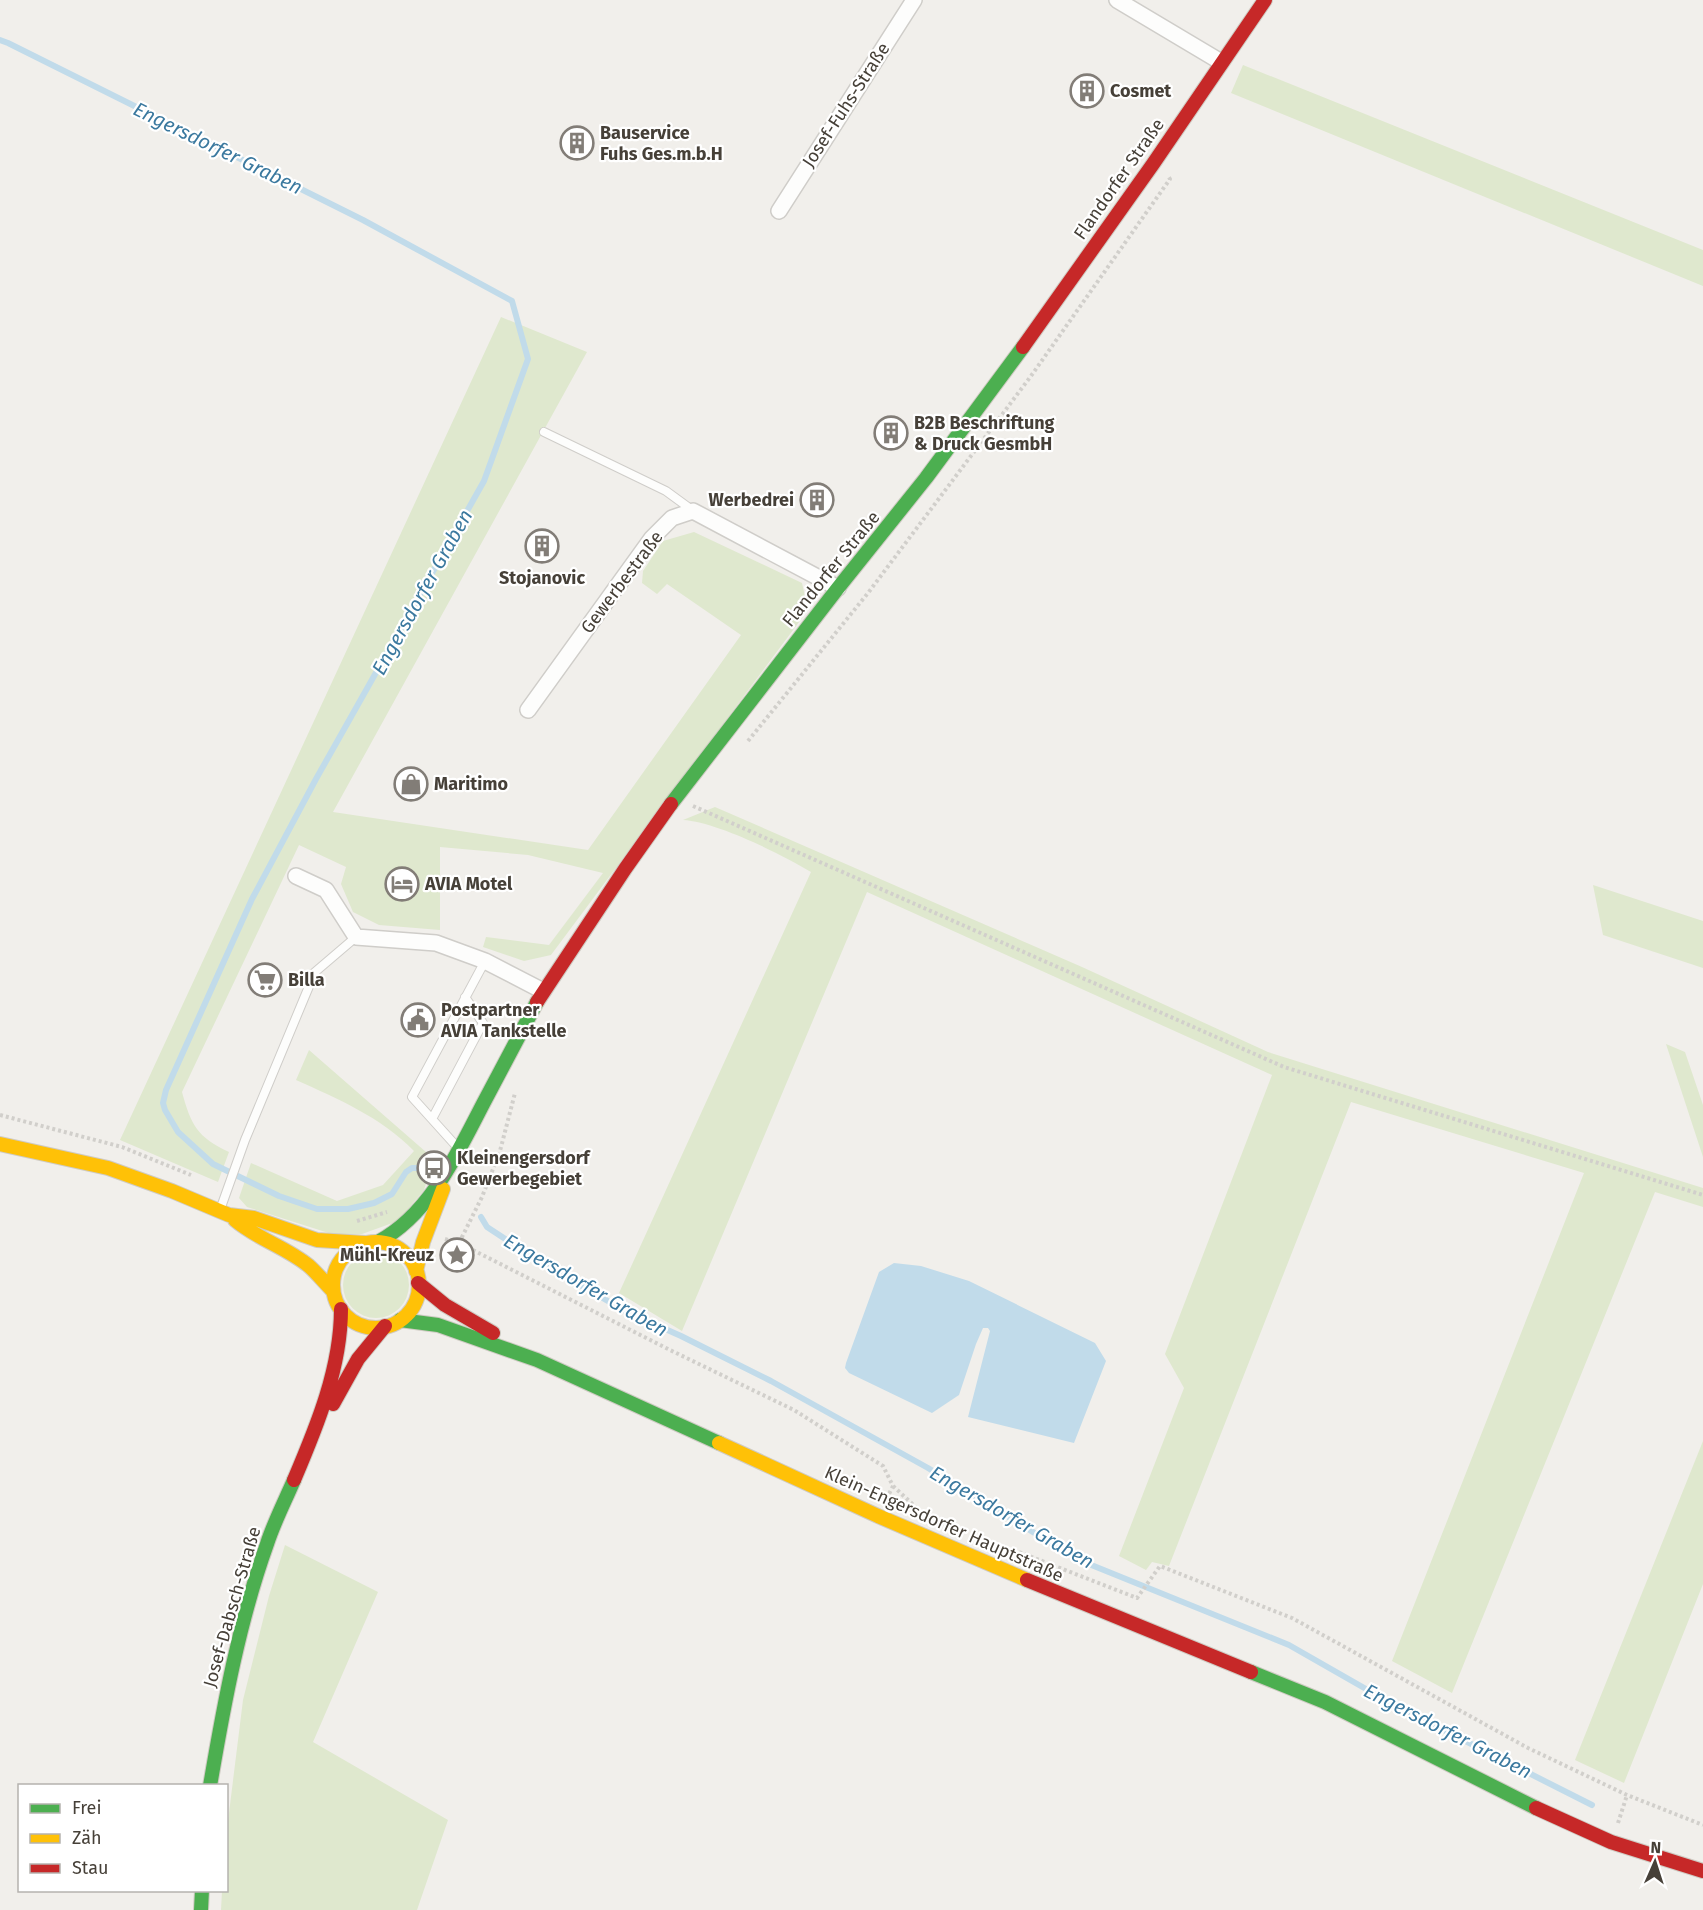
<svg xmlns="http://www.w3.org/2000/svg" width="1703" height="1910" font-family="'Fira Sans',sans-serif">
  <rect width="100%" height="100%" fill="#f1efeb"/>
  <path fill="#dfe8ce" d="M 1243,65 L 1703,250 L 1703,286 L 1231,93 Z
    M 501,317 L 587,352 L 333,812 L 588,850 L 741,635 L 667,584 L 657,594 L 642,583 L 643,571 L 663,541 L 694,532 L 802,583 L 808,610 L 551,955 L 524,961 L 483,947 L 486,937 L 549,945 L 603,873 L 528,855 L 440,847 L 440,930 L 379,925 L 353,912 L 341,884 L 346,867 L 299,845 L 182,1092 C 191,1125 197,1137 229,1152 L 218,1182 L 120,1140 Z
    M 715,807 L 1082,967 L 1268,1052 L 1703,1188 L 1703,1207 L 1655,1192 L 1452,1693 L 1392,1661 L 1584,1173 L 1351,1102 L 1169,1566 L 1152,1562 L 1146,1570 L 1119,1556 L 1184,1388 L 1165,1354 L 1272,1075 L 867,892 L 682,1331 L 619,1293 L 811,872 C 781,854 717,822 683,820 Z
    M 1593,885 L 1703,921 L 1703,968 L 1603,935 Z
    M 1666,1044 L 1685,1052 L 1703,1105 L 1703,1157 Z
    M 309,1050 L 434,1159 L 424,1190 L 398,1221 L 362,1234 L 335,1235 L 247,1207 L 239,1198 L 251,1163 L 337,1201 L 383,1185 L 414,1151 C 381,1117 338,1099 296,1080 Z
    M343 1285a33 33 0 1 1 66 0a33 33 0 1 1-66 0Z
    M 1703,1441 L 1703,1584 L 1624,1783 L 1575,1760 Z
    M 285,1545 L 378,1592 L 313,1742 L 448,1820 L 417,1910 L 221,1910 L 222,1891 L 226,1890 L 227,1829 L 243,1700 L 269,1596 Z"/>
  <path fill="#c1dbea" d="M 894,1263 L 921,1266 L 969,1281 L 1095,1343 L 1106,1361 L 1074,1443 L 968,1417 L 990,1331 L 988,1328 L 983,1328 L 976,1344 L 959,1395 L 932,1413 L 849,1373 L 845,1368 L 846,1363 L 879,1272 Z"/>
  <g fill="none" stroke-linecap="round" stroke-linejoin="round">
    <path stroke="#c1dbea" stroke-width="6" d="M 0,40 L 8,43 L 363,220 L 512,301 L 528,359 L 484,481 L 316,779 L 252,899 L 166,1090 L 163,1103 L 165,1110 L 178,1132 L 213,1164 L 279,1196 L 317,1209 L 348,1209 L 374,1203 L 392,1194 L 406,1172 L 412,1168 L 426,1168
      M 481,1217 L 487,1227 L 540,1262 L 627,1312 L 681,1336 L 771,1381 L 928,1468 L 1079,1560 L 1289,1645 L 1394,1705 L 1592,1805"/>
    <g stroke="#cfcdc9" stroke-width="10">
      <path id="lane" d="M 544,432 L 666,491 L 692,510
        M 432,1119 L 483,1023 L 465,997
        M 458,1148 L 412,1097 L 485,961
        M 220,1210 L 245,1140 L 315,972 L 356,937"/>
    </g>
    <g stroke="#cfcdc9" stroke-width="18">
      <path id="street" d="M 1117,0 L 1221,62
        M 779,211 L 914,0
        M 528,710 L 652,538 L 672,518 L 693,511 L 838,588
        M 296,876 L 326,890 L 356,937 L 436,943 L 485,961 L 543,991"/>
    </g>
    <g stroke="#cfcbc3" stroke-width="16">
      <path id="fast" d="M 671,804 L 838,588 L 926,478 L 1023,347
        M 378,1242 C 430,1214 457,1154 483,1104 C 501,1070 519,1036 537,1002
        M 400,1320 L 438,1325 L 537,1360 L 719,1443
        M 1251,1672 L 1325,1702 L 1536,1808
        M 210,1786 C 224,1704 239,1622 267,1544 C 274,1522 285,1501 294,1480
        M 201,1910 L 202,1890"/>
    </g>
    <g stroke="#cfcbc3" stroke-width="16">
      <path id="slow" d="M 0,1144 L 108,1168 L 172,1191 L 229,1215 L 254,1218 L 317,1240 L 365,1243
        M 235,1220 C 257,1239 286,1247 309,1266 C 317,1273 324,1282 332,1290
        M333 1285a43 43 0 1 1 86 0a43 43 0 1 1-86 0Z
        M 416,1271 L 423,1242 L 443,1189
        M 719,1443 L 878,1516 L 1027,1580"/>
    </g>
    <g stroke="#cfcbc3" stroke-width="16">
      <path id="jam" d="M 1023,347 L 1153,164 L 1265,0
        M 537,1002 L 625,869 L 671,804
        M 418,1283 L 445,1305 L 493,1333
        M 333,1404 L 358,1359 L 385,1326
        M 294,1480 C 317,1426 341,1368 341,1309
        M 1027,1580 L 1251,1672
        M 1536,1808 L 1611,1842 L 1703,1871"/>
    </g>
    <path stroke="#d1cfcb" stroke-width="4" stroke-dasharray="3 3" stroke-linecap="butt" d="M 748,741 L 868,593 L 1031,376 L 1170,179 L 1168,176
      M 693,806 L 1284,1067 L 1703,1195
      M 0,1115 L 122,1147 L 191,1175
      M 357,1221 L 387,1212
      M 445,1239 L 459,1243 L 670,1350 L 794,1410 L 883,1466 L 893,1486 L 886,1500
      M 459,1243 L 482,1197 L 500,1151 L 515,1093
      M 893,1486 L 921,1512
      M 1019,1552 L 1137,1598 L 1160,1566 L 1292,1618 L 1528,1748 L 1627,1795 L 1703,1825
      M 1618,1823 L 1627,1795"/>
    <use href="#lane" stroke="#fdfdfc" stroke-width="8"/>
    <use href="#street" stroke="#fdfdfc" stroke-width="15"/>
    <use href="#fast" stroke="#4caf50" stroke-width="14"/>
    <use href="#slow" stroke="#ffc107" stroke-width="14"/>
    <use href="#jam" stroke="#c62828" stroke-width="14"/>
  </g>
  <defs>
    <g id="building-ring" transform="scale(1.725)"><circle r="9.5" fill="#fff" stroke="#827d77" stroke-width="1.5"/><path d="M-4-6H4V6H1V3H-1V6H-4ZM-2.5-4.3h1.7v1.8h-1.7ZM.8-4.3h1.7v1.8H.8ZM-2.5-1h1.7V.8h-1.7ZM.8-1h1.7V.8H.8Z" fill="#827d77"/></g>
    <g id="shop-ring" transform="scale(1.725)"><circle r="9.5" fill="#fff" stroke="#827d77" stroke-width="1.5"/><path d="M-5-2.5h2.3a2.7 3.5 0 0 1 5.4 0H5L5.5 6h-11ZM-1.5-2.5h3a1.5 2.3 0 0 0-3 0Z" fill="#827d77"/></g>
    <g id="hotel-ring" transform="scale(1.725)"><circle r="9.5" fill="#fff" stroke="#827d77" stroke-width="1.5"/><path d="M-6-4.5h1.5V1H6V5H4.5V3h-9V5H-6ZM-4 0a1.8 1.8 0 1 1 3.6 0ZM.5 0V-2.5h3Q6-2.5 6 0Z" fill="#827d77"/></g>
    <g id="supermarket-ring" transform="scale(1.725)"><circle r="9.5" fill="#fff" stroke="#827d77" stroke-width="1.5"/><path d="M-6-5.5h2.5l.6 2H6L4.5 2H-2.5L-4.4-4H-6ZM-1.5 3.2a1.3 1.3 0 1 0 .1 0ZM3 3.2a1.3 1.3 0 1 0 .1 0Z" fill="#827d77"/></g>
    <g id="civic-ring" transform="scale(1.725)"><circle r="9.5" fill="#fff" stroke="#827d77" stroke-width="1.5"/><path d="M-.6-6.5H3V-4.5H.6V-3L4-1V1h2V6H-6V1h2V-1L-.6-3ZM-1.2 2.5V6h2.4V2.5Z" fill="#827d77"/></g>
    <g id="bus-ring" transform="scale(1.725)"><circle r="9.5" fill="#fff" stroke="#827d77" stroke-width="1.5"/><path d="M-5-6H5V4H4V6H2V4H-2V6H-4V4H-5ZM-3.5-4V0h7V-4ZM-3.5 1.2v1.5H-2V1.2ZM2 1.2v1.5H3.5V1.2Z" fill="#827d77"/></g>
    <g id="sight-ring" transform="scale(1.725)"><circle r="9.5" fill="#fff" stroke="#827d77" stroke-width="1.5"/><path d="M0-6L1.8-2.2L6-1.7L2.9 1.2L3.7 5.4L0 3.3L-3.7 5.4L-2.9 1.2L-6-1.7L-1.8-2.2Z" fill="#827d77"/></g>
  </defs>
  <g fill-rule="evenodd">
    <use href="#building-ring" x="1087" y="91"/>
    <use href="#building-ring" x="577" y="143"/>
    <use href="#building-ring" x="891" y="433"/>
    <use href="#building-ring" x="817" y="500"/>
    <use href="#building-ring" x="542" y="546"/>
    <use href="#shop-ring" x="411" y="784"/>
    <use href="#hotel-ring" x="402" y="884"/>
    <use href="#supermarket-ring" x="265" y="980"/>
    <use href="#civic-ring" x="418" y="1020"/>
    <use href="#bus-ring" x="434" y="1168"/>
    <use href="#sight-ring" x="457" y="1255"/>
  </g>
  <g text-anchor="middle" stroke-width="4.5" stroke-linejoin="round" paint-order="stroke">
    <g font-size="18" font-weight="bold" fill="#464038" stroke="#fff" text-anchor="start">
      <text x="1110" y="97">Cosmet</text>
      <text x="600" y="139">Bauservice<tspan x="600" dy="21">Fuhs Ges.m.b.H</tspan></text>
      <text x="914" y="429">B2B Beschriftung<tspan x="914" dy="21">&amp; Druck GesmbH</tspan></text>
      <text x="794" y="506" text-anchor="end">Werbedrei</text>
      <text x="542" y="584" text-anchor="middle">Stojanovic</text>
      <text x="434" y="790">Maritimo</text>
      <text x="425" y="890">AVIA Motel</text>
      <text x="288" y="986">Billa</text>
      <text x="441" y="1016">Postpartner<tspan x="441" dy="21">AVIA Tankstelle</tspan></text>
      <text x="457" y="1164">Kleinengersdorf<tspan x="457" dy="21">Gewerbegebiet</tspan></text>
      <text x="434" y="1261" text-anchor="end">Mühl-Kreuz</text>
    </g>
    <g font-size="18" fill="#464038" stroke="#fff">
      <text transform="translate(846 105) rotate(-57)" y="6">Josef-Fuhs-Straße</text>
      <text transform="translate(1119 179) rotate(-55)" y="6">Flandorfer Straße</text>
      <text transform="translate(831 569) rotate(-51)" y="6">Flandorfer Straße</text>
      <text transform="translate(622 582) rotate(-53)" y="6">Gewerbestraße</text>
      <text transform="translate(944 1524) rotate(24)" y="6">Klein-Engersdorfer Hauptstraße</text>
      <text transform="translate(232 1607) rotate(-74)" y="6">Josef-Dabsch-Straße</text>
    </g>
    <g font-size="20" font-style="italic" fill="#3b799f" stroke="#fff">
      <text transform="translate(218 148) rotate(26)" y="7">Engersdorfer Graben</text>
      <text transform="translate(422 592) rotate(-61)" y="7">Engersdorfer Graben</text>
      <text transform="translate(586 1285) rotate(30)" y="7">Engersdorfer Graben</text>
      <text transform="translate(1012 1517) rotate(30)" y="7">Engersdorfer Graben</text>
      <text transform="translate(1448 1731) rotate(27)" y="7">Engersdorfer Graben</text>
    </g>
  </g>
  <rect x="18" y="1784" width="210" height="108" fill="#ffffff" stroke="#b5b3af" stroke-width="1.5"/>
  <rect x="30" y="1804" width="30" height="9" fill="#4caf50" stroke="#b5b3af" stroke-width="1.5"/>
  <text x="72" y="1814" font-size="18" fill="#464038">Frei</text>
  <rect x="30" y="1834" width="30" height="9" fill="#ffc107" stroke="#b5b3af" stroke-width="1.5"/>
  <text x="72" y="1844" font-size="18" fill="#464038">Zäh</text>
  <rect x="30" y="1864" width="30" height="9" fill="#c62828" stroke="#b5b3af" stroke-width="1.5"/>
  <text x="72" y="1874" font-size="18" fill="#464038">Stau</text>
  <g transform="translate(1655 1862) rotate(3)" stroke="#ffffff" stroke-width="4.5" paint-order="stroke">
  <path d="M0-4.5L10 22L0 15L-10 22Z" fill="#464038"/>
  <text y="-9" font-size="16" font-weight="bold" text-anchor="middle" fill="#464038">N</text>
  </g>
</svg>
